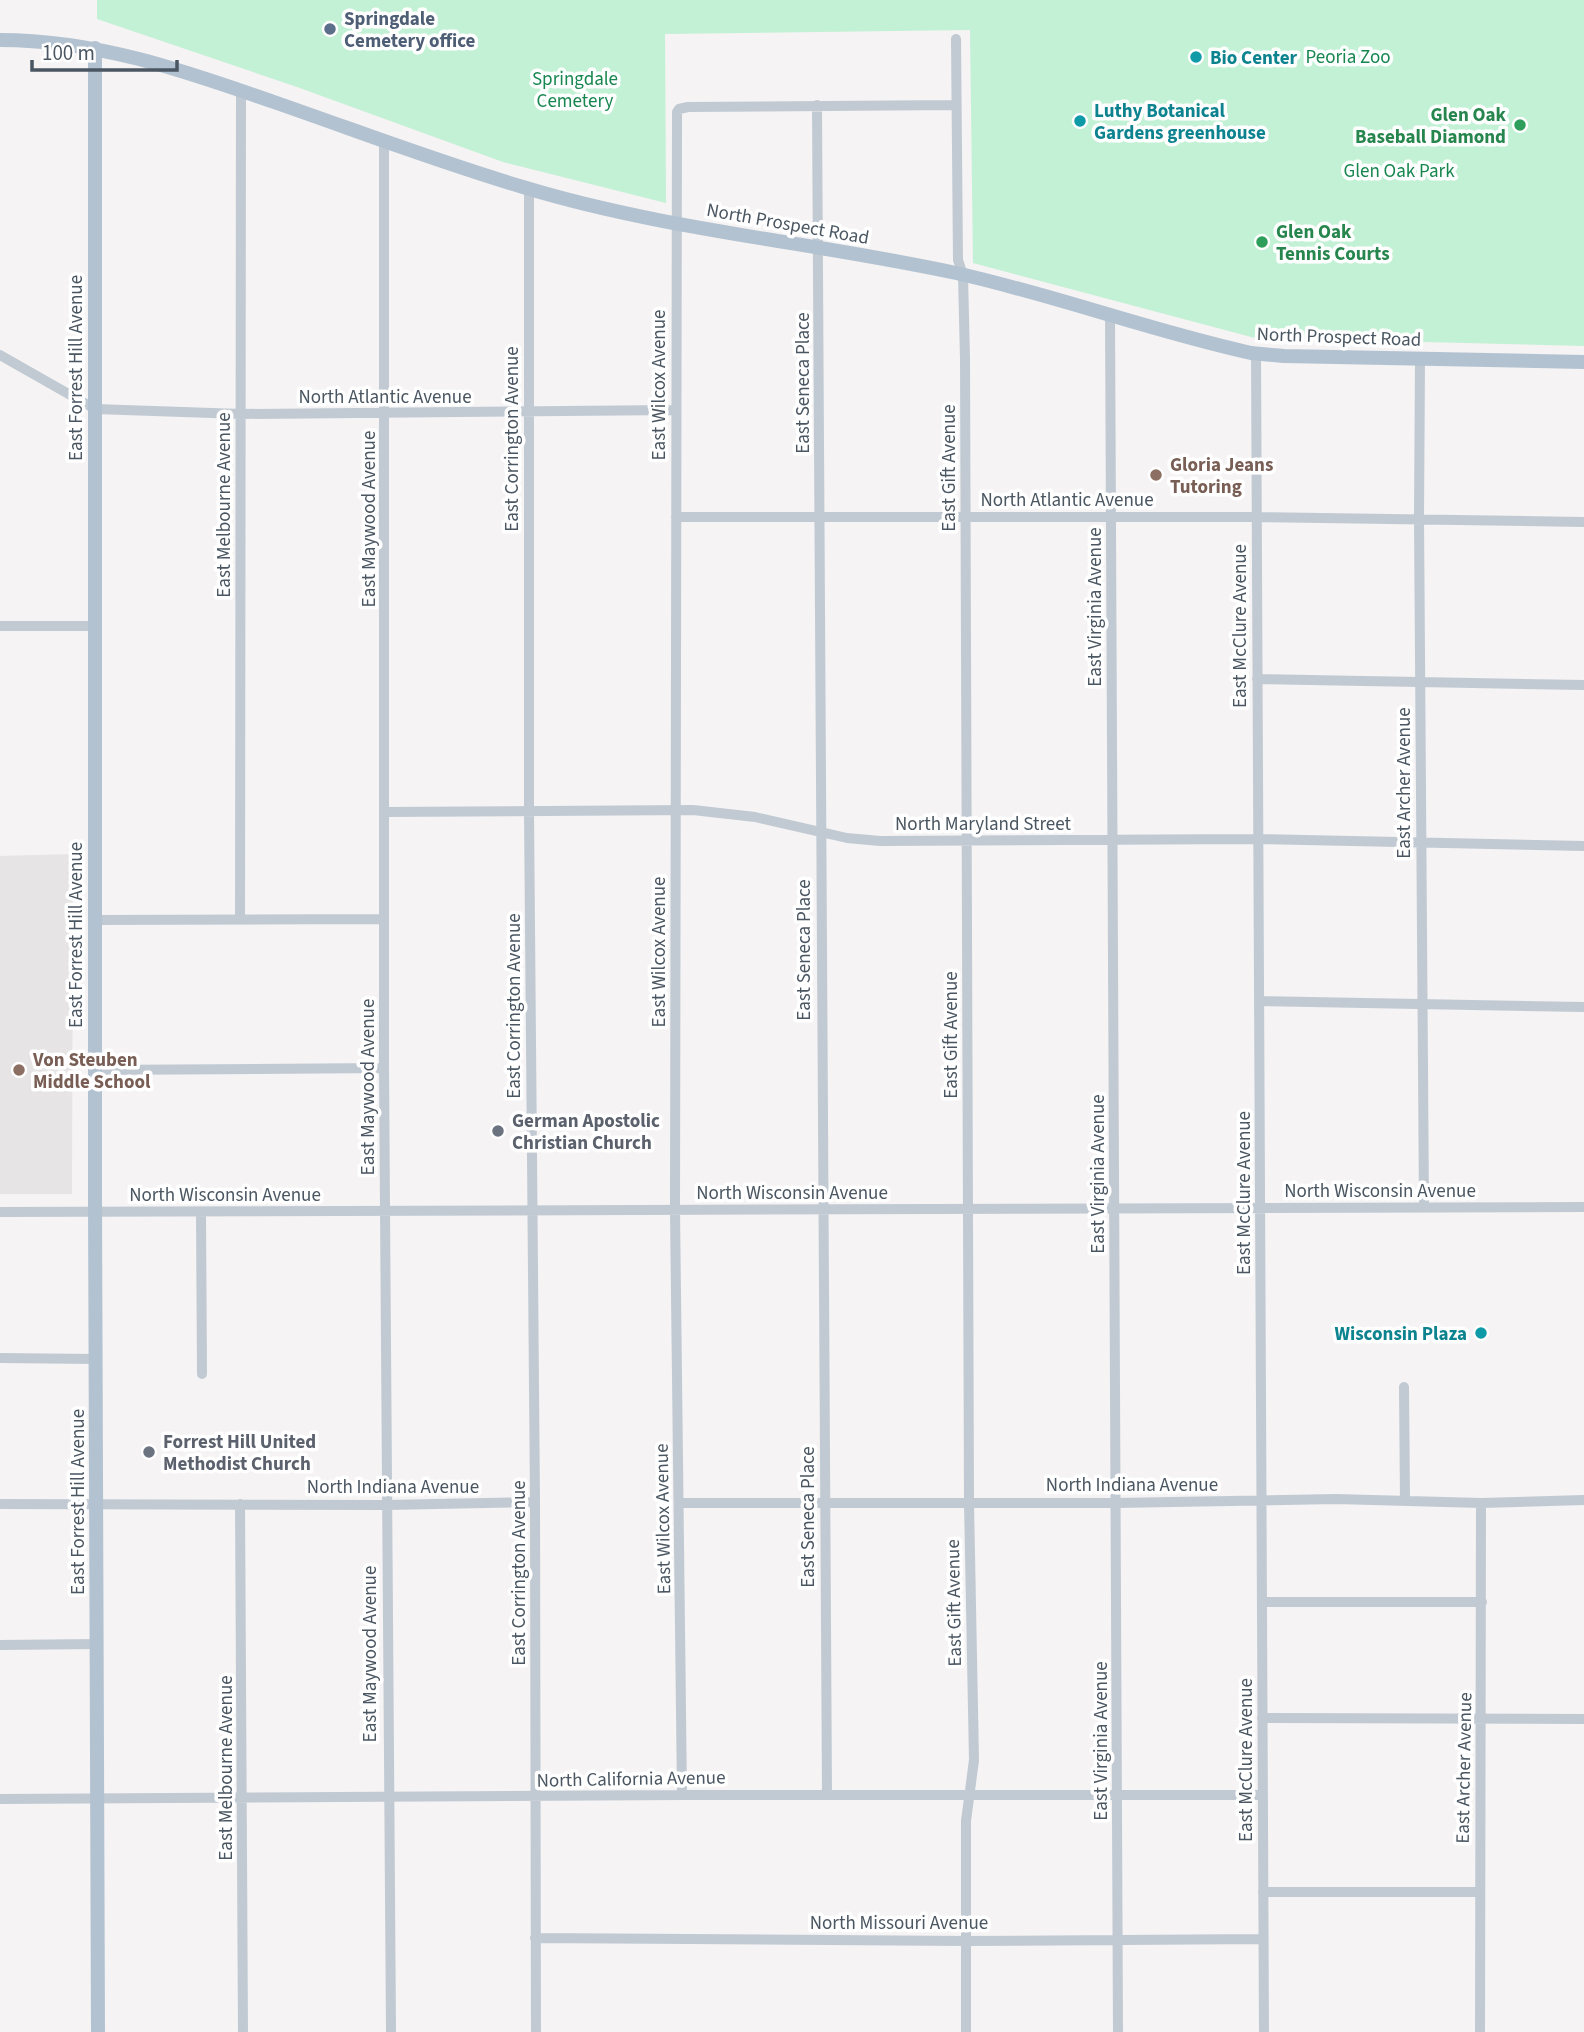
<svg xmlns="http://www.w3.org/2000/svg" width="1584" height="2032" font-family="'Source Sans 3',sans-serif">
  <rect width="100%" height="100%" fill="#f5f3f3"/>
  <path fill="#e6e4e5" d="M 73,854 L 72,1194 L 0,1194 L 0,856 Z"/>
  <path fill="#c3f1d5" d="M 97,0 L 1584,0 L 1584,346 L 1255,338 L 973,263 L 970,30 L 665,34 L 666,203 L 503,162 L 297,87 L 97,19 Z"/>
  <g fill="none" stroke-linecap="round" stroke-linejoin="round">
    <path stroke="#c1cad2" stroke-width="10" d="M 956,39 L 958,260 L 963,275 L 965,359 L 969,1502 L 974,1760 L 966,1821 L 966,2032
      M 817,105 L 827,1795
      M 384,141 L 384,1068 L 391,2032
      M 529,189 L 529,812 L 535,1502 L 536,2032
      M 1110,315 L 1118,2032
      M 1256,354 L 1264,2032
      M 0,355 L 95,409 L 241,414 L 675,410
      M 1420,359 L 1419,518 L 1424,1207
      M 676,517 L 1256,517 L 1584,522
      M 0,626 L 94,626
      M 1257,679 L 1584,685
      M 385,812 L 693,810 L 755,817 L 847,838 L 880,841 L 1257,839 L 1584,846
      M 95,920 L 384,919
      M 240,920 L 241,90
      M 1259,1001 L 1584,1007
      M 94,1070 L 384,1068
      M 0,1212 L 1584,1207
      M 201,1212 L 202,1374
      M 0,1358 L 95,1359
      M 1404,1387 L 1405,1501
      M 679,1503 L 1117,1503 L 1336,1499 L 1481,1503 L 1584,1500
      M 0,1504 L 386,1505 L 535,1502
      M 240,1504 L 243,2032
      M 1262,1602 L 1482,1602
      M 0,1645 L 97,1644
      M 1262,1718 L 1584,1719
      M 682,1795 L 675,1210 L 677,112 L 679,109 L 688,107 L 955,105
      M 0,1799 L 682,1795 L 1262,1795
      M 1263,1892 L 1479,1892
      M 535,1938 L 966,1941 L 1263,1939
      M 1480,2032 L 1481,1503"/>
    <path stroke="#b3c2d1" stroke-width="14" d="M 0,40 C 96,40 182,70 271,101 C 355,130 438,162 523,187 C 664,230 812,242 956,273 C 1055,295 1151,331 1251,353 L 1284,356 L 1584,362
      M 95,48 L 95,1199 L 98,2032"/>
  </g>
  <circle fill="#5c6f8a" stroke="#fff" stroke-width="2.5" cx="330" cy="29" r="7"/>
  <g fill="#0f9aa8" stroke="#fff" stroke-width="2.5">
    <circle cx="1196" cy="57" r="7"/>
    <circle cx="1080" cy="121" r="7"/>
    <circle cx="1481" cy="1333" r="7"/>
  </g>
  <g fill="#2e9e5b" stroke="#fff" stroke-width="2.5">
    <circle cx="1520" cy="125" r="7"/>
    <circle cx="1262" cy="242" r="7"/>
  </g>
  <g fill="#8d6e63" stroke="#fff" stroke-width="2.5">
    <circle cx="1156" cy="475" r="7"/>
    <circle cx="19" cy="1070" r="7"/>
  </g>
  <g fill="#6b7280" stroke="#fff" stroke-width="2.5">
    <circle cx="498" cy="1131" r="7"/>
    <circle cx="149" cy="1452" r="7"/>
  </g>
  <g text-anchor="middle" stroke-width="7" stroke-linejoin="round" paint-order="stroke">
    <g font-size="19" font-weight="bold" fill="#4e5e75" stroke="#fff" text-anchor="start">
      <text x="344" y="25">Springdale<tspan x="344" dy="22">Cemetery office</tspan></text>
    </g>
    <g font-size="19" fill="#17864f" stroke="#fff">
      <text x="1348" y="63">Peoria Zoo</text>
      <text x="575" y="85">Springdale<tspan x="575" dy="22">Cemetery</tspan></text>
      <text x="1399" y="177">Glen Oak Park</text>
    </g>
    <g font-size="19" font-weight="bold" fill="#0d838f" stroke="#fff" text-anchor="start">
      <text x="1210" y="64">Bio Center</text>
      <text x="1094" y="117">Luthy Botanical<tspan x="1094" dy="22">Gardens greenhouse</tspan></text>
      <text x="1467" y="1340" text-anchor="end">Wisconsin Plaza</text>
    </g>
    <g font-size="19" font-weight="bold" fill="#27864d" stroke="#fff" text-anchor="end">
      <text x="1506" y="121">Glen Oak<tspan x="1506" dy="22">Baseball Diamond</tspan></text>
      <text x="1276" y="238" text-anchor="start">Glen Oak<tspan x="1276" dy="22">Tennis Courts</tspan></text>
    </g>
    <g font-size="19" fill="#4a5661" stroke="#fff">
      <text transform="translate(788 223) rotate(10)" y="7">North Prospect Road</text>
      <text transform="translate(1339 336) rotate(2)" y="7">North Prospect Road</text>
      <text transform="translate(75 368) rotate(-90)" y="7">East Forrest Hill Avenue</text>
      <text transform="translate(802 383) rotate(-90)" y="7">East Seneca Place</text>
      <text transform="translate(658 385) rotate(-90)" y="7">East Wilcox Avenue</text>
      <text x="385" y="403">North Atlantic Avenue</text>
      <text transform="translate(511 439) rotate(-90)" y="7">East Corrington Avenue</text>
      <text transform="translate(948 468) rotate(-90)" y="7">East Gift Avenue</text>
      <text x="1067" y="506">North Atlantic Avenue</text>
      <text transform="translate(223 505) rotate(-90)" y="7">East Melbourne Avenue</text>
      <text transform="translate(368 519) rotate(-90)" y="7">East Maywood Avenue</text>
      <text transform="translate(1094 607) rotate(-90)" y="7">East Virginia Avenue</text>
      <text transform="translate(1239 626) rotate(-90)" y="7">East McClure Avenue</text>
      <text transform="translate(1403 783) rotate(-90)" y="7">East Archer Avenue</text>
      <text x="983" y="830">North Maryland Street</text>
      <text transform="translate(75 935) rotate(-90)" y="7">East Forrest Hill Avenue</text>
      <text transform="translate(803 950) rotate(-90)" y="7">East Seneca Place</text>
      <text transform="translate(658 952) rotate(-90)" y="7">East Wilcox Avenue</text>
      <text transform="translate(513 1006) rotate(-90)" y="7">East Corrington Avenue</text>
      <text transform="translate(950 1035) rotate(-90)" y="7">East Gift Avenue</text>
      <text transform="translate(367 1087) rotate(-90)" y="7">East Maywood Avenue</text>
      <text transform="translate(1097 1174) rotate(-90)" y="7">East Virginia Avenue</text>
      <text x="1380" y="1197">North Wisconsin Avenue</text>
      <text x="792" y="1199">North Wisconsin Avenue</text>
      <text transform="translate(1243 1193) rotate(-90)" y="7">East McClure Avenue</text>
      <text x="225" y="1201">North Wisconsin Avenue</text>
      <text x="1132" y="1491">North Indiana Avenue</text>
      <text x="393" y="1493">North Indiana Avenue</text>
      <text transform="translate(77 1502) rotate(-90)" y="7">East Forrest Hill Avenue</text>
      <text transform="translate(807 1517) rotate(-90)" y="7">East Seneca Place</text>
      <text transform="translate(662 1519) rotate(-91)" y="7">East Wilcox Avenue</text>
      <text transform="translate(518 1573) rotate(-90)" y="7">East Corrington Avenue</text>
      <text transform="translate(953 1603) rotate(-91)" y="7">East Gift Avenue</text>
      <text transform="translate(369 1654) rotate(-90)" y="7">East Maywood Avenue</text>
      <text transform="translate(1100 1741) rotate(-90)" y="7">East Virginia Avenue</text>
      <text transform="translate(1245 1760) rotate(-90)" y="7">East McClure Avenue</text>
      <text transform="translate(225 1768) rotate(-90)" y="7">East Melbourne Avenue</text>
      <text transform="translate(1463 1768) rotate(-89)" y="7">East Archer Avenue</text>
      <text transform="translate(631 1778) rotate(-1)" y="7">North California Avenue</text>
      <text x="899" y="1929">North Missouri Avenue</text>
    </g>
    <g font-size="19" font-weight="bold" fill="#785e54" stroke="#fff" text-anchor="start">
      <text x="1170" y="471">Gloria Jeans<tspan x="1170" dy="22">Tutoring</tspan></text>
      <text x="33" y="1066">Von Steuben<tspan x="33" dy="22">Middle School</tspan></text>
    </g>
    <g font-size="19" font-weight="bold" fill="#5b616d" stroke="#fff" text-anchor="start">
      <text x="512" y="1127">German Apostolic<tspan x="512" dy="22">Christian Church</tspan></text>
      <text x="163" y="1448">Forrest Hill United<tspan x="163" dy="22">Methodist Church</tspan></text>
    </g>
  </g>
  <path d="M32 60v10h145v-10" fill="none" stroke="#4a5661" stroke-width="3.5"/>
  <text x="42" y="60" font-size="21" fill="#4a5661" stroke="#ffffff" stroke-width="5" paint-order="stroke">100 m</text>
</svg>
